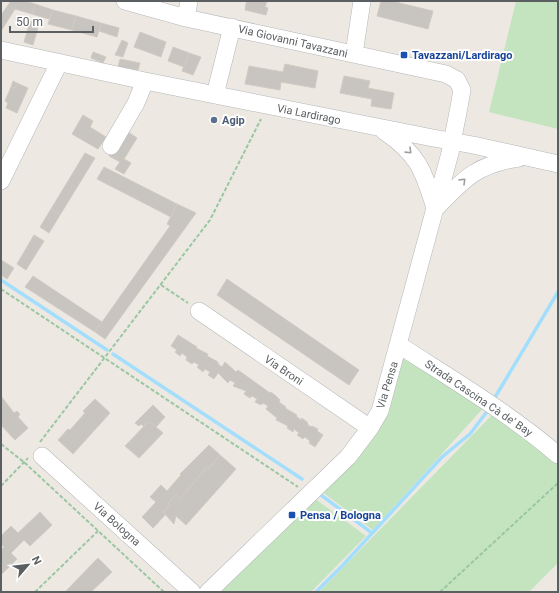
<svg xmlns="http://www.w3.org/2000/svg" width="559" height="593" font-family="Roboto,sans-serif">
  <rect width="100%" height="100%" fill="#ede9e2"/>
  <path fill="#c3e4bf" d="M 516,1 L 558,1 L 558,129 L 489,112 Z
    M 402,350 L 486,405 L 373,530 L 321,491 L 357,455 Z
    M 494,413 L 558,460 L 558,563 L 529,592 L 319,592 Z
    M 314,498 L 366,536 L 311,592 L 217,592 Z"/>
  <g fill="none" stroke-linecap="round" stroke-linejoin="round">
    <path stroke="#a3defc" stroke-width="3.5" d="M 1,280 L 107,350
      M 113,354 L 302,479
      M 494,399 L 558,292
      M 321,495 L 372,533
      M 316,592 L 343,565 L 442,457 L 470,434 L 489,409"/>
  </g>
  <path fill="#c8c4bf" stroke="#d1cbc1" d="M 11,1 L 24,1 L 35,4 L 32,14 L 15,9 L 1,31 L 1,15 Z
    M 249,1 L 267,1 L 265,7 L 268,8 L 266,15 L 245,10 L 246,3 Z
    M 381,1 L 391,1 L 433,11 L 428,29 L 377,16 Z
    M 35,4 L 53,10 L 49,19 L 32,14 Z
    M 53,10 L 76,16 L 72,30 L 48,24 Z
    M 76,16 L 101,23 L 97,37 L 72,30 Z
    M 30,21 L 39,24 L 33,45 L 24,42 Z
    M 101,23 L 119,28 L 117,37 L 99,31 Z
    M 140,32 L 166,42 L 161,57 L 134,47 Z
    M 122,40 L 128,43 L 123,57 L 115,55 Z
    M 173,47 L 189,53 L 184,67 L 168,61 Z
    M 93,52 L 106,57 L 103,63 L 91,58 Z
    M 189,53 L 201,57 L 193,75 L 182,71 Z
    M 120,59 L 140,63 L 138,70 L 118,67 Z
    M 285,64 L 318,71 L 315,88 L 281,82 L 280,90 L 245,84 L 249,66 L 283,72 Z
    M 344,76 L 370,81 L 368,88 L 394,93 L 391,109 L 371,106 L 372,99 L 340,93 Z
    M 13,81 L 17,83 L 15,88 L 11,87 Z
    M 17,83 L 28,88 L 17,113 L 6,108 L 8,103 L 5,101 L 11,87 L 15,88 Z
    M 83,115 L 93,121 L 90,127 L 106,137 L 98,149 L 72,134 Z
    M 128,132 L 137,138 L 124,159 L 131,163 L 124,174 L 115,169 L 120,162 L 109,156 Z
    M 85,153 L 95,158 L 60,215 L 51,209 Z
    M 104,167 L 177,204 L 171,217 L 97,179 Z
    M 177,204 L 196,213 L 105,339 L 95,332 L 170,226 L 167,224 Z
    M 51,209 L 60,215 L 49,233 L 40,227 Z
    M 34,235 L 44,241 L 26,270 L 17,264 Z
    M 1,260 L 14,268 L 7,279 L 1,275 Z
    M 33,276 L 102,322 L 95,332 L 25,287 Z
    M 227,279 L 359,370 L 349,385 L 217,295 Z
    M 178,335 L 197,347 L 196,348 L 208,354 L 207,356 L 218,362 L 218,364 L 222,367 L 225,362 L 236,372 L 238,370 L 270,393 L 271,392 L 276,396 L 280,400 L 279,402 L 286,407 L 285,408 L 297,415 L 296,416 L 301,420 L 302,418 L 308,423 L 307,424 L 311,427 L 312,426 L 318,429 L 317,431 L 323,435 L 315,447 L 309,443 L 310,441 L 305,437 L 303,439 L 297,435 L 299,433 L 294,429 L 293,432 L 287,428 L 288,426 L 276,420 L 277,418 L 266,409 L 268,406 L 263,403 L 261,405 L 255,402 L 257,399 L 252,396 L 250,398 L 244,394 L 246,391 L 233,386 L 235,383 L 230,380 L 228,383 L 218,373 L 214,379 L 208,375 L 210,372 L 205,369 L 203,372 L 197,367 L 199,365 L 194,362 L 192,364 L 186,360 L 187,357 L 182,353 L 180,356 L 175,352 L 177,350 L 171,346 Z
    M 1,396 L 14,413 L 17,411 L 20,414 L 18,417 L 28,428 L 15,440 L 1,425 Z
    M 95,399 L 110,413 L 73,454 L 58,440 L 68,429 L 70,430 L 85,413 L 83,411 Z
    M 153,405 L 165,417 L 156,427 L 149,421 L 143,426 L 141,424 L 139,426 L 135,423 Z
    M 149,421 L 163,433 L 139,458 L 125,446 Z
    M 209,445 L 220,455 L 209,468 L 207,467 L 180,499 L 176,495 L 168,503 L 169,505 L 163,512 L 165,515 L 153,528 L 142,517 L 156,502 L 150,497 L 161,485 L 167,491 L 181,475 L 180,474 Z
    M 220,455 L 236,469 L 186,525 L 176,516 L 174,524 L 163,512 L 169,505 L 168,503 L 176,495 L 180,499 L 207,467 L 209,468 Z
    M 40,512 L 52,525 L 30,546 L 24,540 L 11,553 L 17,559 L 1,575 L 1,550 L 4,547 L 1,544 L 1,536 L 11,526 L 18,533 Z
    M 98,558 L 112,572 L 91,592 L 65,592 Z"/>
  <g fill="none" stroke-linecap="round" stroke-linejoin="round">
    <g stroke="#b3b6b9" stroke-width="18">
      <path id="minor" d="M 125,1 L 186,18 L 446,74 L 457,80 L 462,90 L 459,107 L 450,153 L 380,411 L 370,428 L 348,457 L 208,592
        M 186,18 L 189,1
        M 1,50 L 145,81 L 433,138 L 473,145 L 558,164
        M 354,54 L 362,1
        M 215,95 L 232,27
        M 384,131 C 419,155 423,170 435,208
        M 111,146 L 136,103 L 145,81
        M 1,181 L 59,63
        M 436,208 C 464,179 477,164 519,158
        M 199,311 L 370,428
        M 399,345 C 453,380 509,413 558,455
        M 42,456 L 192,592"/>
    </g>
    <path stroke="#9ac7a2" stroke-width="2" stroke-dasharray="4 2" stroke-linecap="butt" d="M 161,285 L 188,303
      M 1,289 L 298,487
      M 40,442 L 210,220 L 261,119
      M 1,444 L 25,463 L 164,592
      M 1,486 L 28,458
      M 35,592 L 98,531
      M 440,592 L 558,483"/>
    <use href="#minor" stroke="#fff" stroke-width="17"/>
  </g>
  <defs><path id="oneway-chevron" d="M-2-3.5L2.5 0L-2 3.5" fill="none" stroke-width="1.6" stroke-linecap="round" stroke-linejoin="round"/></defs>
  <g stroke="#9d9fa1">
    <use href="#oneway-chevron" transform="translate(409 151) rotate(44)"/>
    <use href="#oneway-chevron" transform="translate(463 181) rotate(-44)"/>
  </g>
  <g fill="#1a4fb4" stroke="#fff" stroke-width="1.5">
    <rect x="400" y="51" width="8" height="8" rx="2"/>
    <rect x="288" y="511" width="8" height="8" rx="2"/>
  </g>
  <circle fill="#5c6f8a" stroke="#fff" stroke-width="1.5" cx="214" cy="120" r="4"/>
  <g text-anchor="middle" stroke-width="4" stroke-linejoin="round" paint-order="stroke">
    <g font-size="11" fill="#5b5f62" stroke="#fff">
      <text transform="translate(293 41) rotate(13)" y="4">Via Giovanni Tavazzani</text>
      <text transform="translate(309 114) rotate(11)" y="4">Via Lardirago</text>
      <text transform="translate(284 370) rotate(34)" y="4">Via Broni</text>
      <text transform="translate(387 385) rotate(-73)" y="4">Via Pensa</text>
      <text transform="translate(479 398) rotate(34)" y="4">Strada Cascina Cà de' Bay</text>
      <text transform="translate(117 524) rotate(42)" y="4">Via Bologna</text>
    </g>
    <g font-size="11" font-weight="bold" fill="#164399" stroke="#fff" text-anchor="start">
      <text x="412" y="59">Tavazzani/Lardirago</text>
      <text x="300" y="519">Pensa / Bologna</text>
    </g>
    <g font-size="11" font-weight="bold" fill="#4e5e75" stroke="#fff" text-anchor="start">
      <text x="222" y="124">Agip</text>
    </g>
  </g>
  <rect width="559" height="593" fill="none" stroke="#5b5f62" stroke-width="4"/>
  <g transform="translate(28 565) rotate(62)" stroke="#ffffff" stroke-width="3" paint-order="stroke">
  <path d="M0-3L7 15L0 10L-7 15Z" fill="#5b5f62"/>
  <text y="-6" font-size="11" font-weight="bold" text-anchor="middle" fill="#5b5f62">N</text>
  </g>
  <path d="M10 26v6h83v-6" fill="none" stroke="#5b5f62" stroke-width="2"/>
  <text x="16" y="26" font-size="12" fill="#5b5f62" stroke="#ffffff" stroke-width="3" paint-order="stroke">50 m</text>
</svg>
